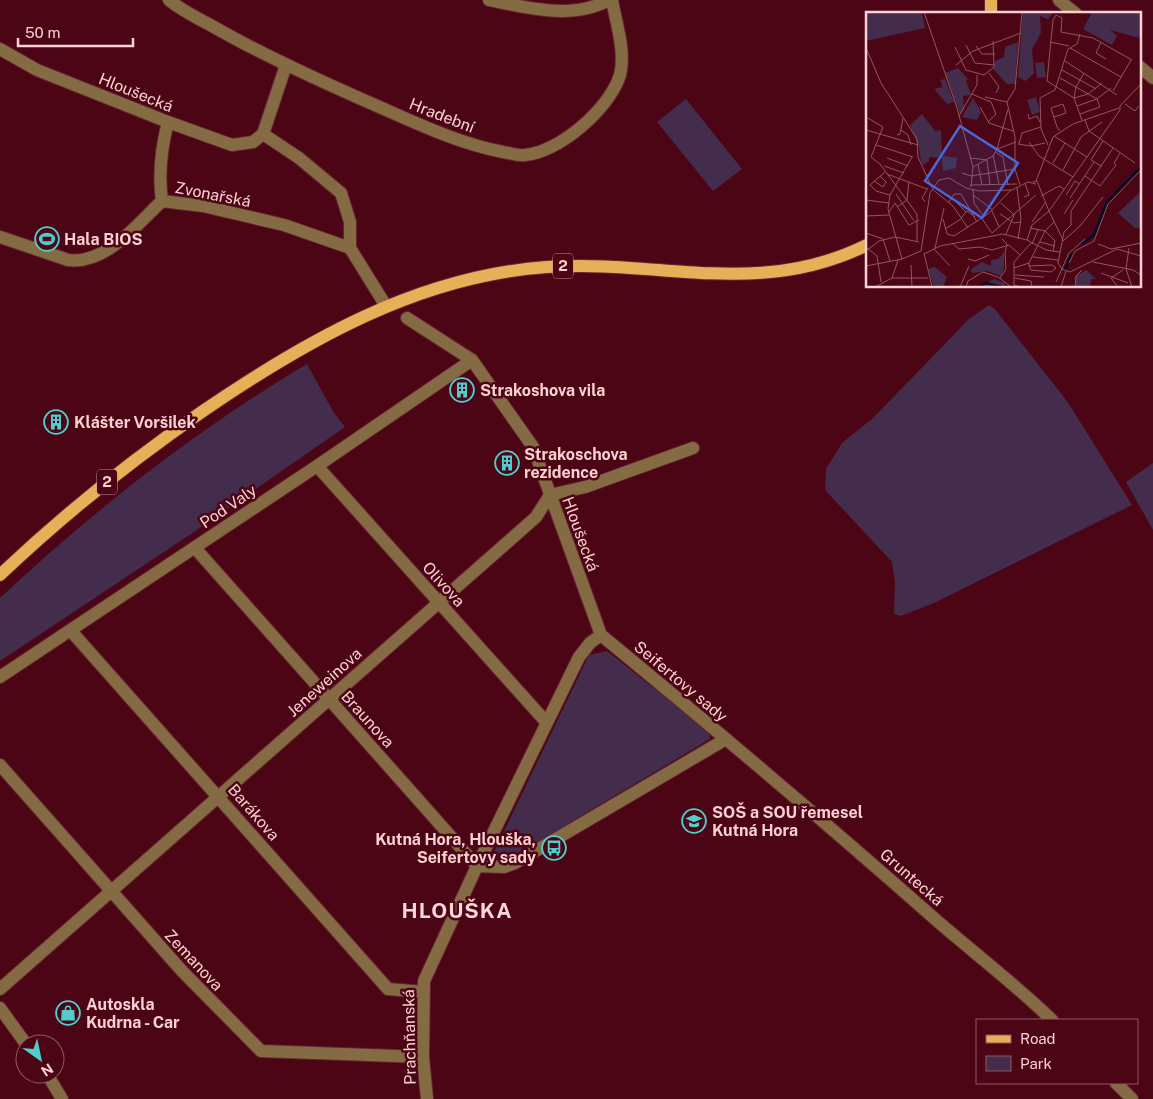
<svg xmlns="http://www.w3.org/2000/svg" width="1153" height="1099" font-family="'Public Sans',sans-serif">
  <rect width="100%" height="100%" fill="#4b0514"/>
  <path fill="#442c4d" d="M 686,99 L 742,169 L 713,191 L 657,122 Z
    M 989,305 L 994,308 L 1067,401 L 1132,505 L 934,603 L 901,616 L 894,614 L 895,583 L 892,562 L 825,490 L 826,469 L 842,443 L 873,418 L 969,319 Z
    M 307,364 L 334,413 L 345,427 L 197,530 L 0,661 L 0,598 C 95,509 195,431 307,364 Z
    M 1153,463 L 1153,530 L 1126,482 Z
    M 607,651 L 709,732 L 710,739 L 514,856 L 505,859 L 492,856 L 589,655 Z"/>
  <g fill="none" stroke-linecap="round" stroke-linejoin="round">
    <g stroke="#672532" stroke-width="14">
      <path id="minor" d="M 169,0 C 185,13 204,21 221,31 C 269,58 318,80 368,102 C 412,121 456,143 503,152 C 510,153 518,156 525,155 C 560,152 610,108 620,75 C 626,52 616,23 612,0
        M 489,0 C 528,8 573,20 609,0
        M 1059,0 L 1076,14
        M 0,49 L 37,70 L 168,122 L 232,145 L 253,142 L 263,134 L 299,158 L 341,193 L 350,222 L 350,248 L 386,306
        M 1139,66 L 1153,78
        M 263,134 L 286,65
        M 162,201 C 158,173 161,149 168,122
        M 0,237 L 68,260 C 106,265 137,224 162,201 L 203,206 L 284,225 L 350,248
        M 407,318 L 472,360 L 533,447 L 601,635
        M 317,466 L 547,723
        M 550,495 L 585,487 L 693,448
        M 195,548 L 477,866
        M 71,631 L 388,989 L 424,992
        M 601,635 C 714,728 825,822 935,919 C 974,953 1015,984 1052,1020
        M 0,677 L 317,466 L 472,360
        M 0,765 L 182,971 L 261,1051 L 423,1057
        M 477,866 L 504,867 L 515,863 L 726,739
        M 0,989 L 536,517 L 550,495
        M 0,1008 L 26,1044
        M 47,1074 L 62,1099
        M 1116,1083 L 1132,1099
        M 427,1099 L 423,1057 L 424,981 L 477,866 L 579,657 L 590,643 L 601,635"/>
    </g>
    <g stroke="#672532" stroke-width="14">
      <path id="major" d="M 991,0 L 991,14
        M 0,575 C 63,515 132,460 203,411 C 307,340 419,276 547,267 C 660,259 758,299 867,245"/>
    </g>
    <use href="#minor" stroke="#856b43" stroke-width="12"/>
    <use href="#major" stroke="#e7af57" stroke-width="12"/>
  </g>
  <defs>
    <g id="stadium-ring" transform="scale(1.25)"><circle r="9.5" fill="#4b0514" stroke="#52cdce" stroke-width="1.5"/><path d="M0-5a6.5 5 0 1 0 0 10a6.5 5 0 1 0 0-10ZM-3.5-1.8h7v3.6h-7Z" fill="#52cdce"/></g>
    <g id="building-ring" transform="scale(1.25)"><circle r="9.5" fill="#4b0514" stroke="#52cdce" stroke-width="1.5"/><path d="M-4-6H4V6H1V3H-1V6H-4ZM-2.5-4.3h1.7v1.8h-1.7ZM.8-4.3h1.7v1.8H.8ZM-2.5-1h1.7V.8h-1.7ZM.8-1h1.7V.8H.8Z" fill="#52cdce"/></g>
    <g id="school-ring" transform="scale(1.25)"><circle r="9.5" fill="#4b0514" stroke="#52cdce" stroke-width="1.5"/><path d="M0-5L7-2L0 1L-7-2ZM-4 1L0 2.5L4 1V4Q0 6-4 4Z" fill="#52cdce"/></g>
    <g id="bus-ring" transform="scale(1.25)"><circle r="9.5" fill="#4b0514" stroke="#52cdce" stroke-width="1.5"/><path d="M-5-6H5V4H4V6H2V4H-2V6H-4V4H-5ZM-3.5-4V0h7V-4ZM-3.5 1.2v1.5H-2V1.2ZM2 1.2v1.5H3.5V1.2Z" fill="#52cdce"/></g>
    <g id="shop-ring" transform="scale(1.25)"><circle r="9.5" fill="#4b0514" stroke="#52cdce" stroke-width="1.5"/><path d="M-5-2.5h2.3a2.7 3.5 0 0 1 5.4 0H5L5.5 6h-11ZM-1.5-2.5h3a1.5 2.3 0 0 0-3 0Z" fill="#52cdce"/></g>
  </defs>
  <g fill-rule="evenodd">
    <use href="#stadium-ring" x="47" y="239"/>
    <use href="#building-ring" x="462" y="390"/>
    <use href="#building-ring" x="56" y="422"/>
    <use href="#building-ring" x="507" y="463"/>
    <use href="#school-ring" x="694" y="821"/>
    <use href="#bus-ring" x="554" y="848"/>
    <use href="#shop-ring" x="68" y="1013"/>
  </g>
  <g text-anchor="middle" stroke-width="5" stroke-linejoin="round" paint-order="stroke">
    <g fill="#4b0514" stroke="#c79398" stroke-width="1">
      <rect x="553" y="253.5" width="20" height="25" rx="4"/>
      <rect x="97" y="469.5" width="20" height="25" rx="4"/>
    </g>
    <g font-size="15" font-weight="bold" fill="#fcd0d1">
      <text x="563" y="271">2</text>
      <text x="107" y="487">2</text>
    </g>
    <g font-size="16" fill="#fcd0d1" stroke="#4b0514">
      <text transform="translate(136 92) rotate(22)" y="6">Hloušecká</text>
      <text transform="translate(442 115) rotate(21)" y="6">Hradební</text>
      <text transform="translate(213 194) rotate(11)" y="6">Zvonařská</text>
      <text transform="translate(228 506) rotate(-34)" y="6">Pod Valy</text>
      <text transform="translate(581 534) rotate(70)" y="6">Hloušecká</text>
      <text transform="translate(444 584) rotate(48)" y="6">Olivova</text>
      <text transform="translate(681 681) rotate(40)" y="6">Seifertovy sady</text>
      <text transform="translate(324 682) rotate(-42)" y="6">Jeneweinova</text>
      <text transform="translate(368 719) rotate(48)" y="6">Braunova</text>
      <text transform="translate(254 812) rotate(49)" y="6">Barákova</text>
      <text transform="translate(912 877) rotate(41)" y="6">Gruntecká</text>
      <text transform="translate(194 960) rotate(47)" y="6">Zemanova</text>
      <text transform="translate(409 1037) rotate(-91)" y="6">Prachňanská</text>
    </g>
    <g font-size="16" font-weight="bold" fill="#fcd0d1" stroke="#4b0514" text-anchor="start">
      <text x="64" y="245">Hala BIOS</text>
      <text x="480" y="396">Strakoshova vila</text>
      <text x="74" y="428">Klášter Voršilek</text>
      <text x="524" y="460">Strakoschova<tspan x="524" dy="18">rezidence</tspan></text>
      <text x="712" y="818">SOŠ a SOU řemesel<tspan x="712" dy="18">Kutná Hora</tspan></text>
      <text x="536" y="845" text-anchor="end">Kutná Hora, Hlouška,<tspan x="536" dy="18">Seifertovy sady</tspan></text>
      <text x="86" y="1010">Autoskla<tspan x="86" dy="18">Kudrna - Car</tspan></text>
    </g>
    <g font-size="21" font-weight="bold" letter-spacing="1" fill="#fbd7d8" stroke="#4b0514">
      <text x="457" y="918">HLOUŠKA</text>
    </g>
  </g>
  <g transform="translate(866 12)">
    <rect width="275" height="275" fill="#4b0514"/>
    <path d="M 0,0 L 56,0 L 59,16 L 0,29 ZM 157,0 L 194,0 L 195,1 L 188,0 L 182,7 L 174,4 L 175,21 L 166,37 L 168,61 L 160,69 L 152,65 ZM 226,0 L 275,0 L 274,26 L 244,18 L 251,24 L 246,33 L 242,31 L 217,17 ZM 152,30 L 149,72 L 141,72 L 127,57 L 129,49 L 138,45 L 139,35 ZM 178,50 L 180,65 L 171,66 L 169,51 ZM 92,56 L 102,67 L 100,68 L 105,83 L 97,84 L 98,97 L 94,102 L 79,61 ZM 79,67 L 88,90 L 81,92 L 68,77 L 77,75 L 74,68 ZM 170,85 L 174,100 L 166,103 L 161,88 ZM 107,86 L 115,100 L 111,108 L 96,105 ZM 56,102 L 69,119 L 75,118 L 76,144 L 91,146 L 90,156 L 77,159 L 76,146 L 63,145 L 63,149 L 57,153 L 55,150 L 53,136 L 44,113 ZM 275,179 L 275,216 L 269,216 L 252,201 ZM 138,240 L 138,257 L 135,264 L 121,259 L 107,261 L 104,258 L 116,250 L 125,254 L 125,248 L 132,247 ZM 69,255 L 81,265 L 77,275 L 67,273 L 62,257 ZM 220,258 L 230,267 L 225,267 L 224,275 L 210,275 L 210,264 ZM 128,267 L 139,271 L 139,275 L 112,275 Z" fill="#442c4d"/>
    <path fill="none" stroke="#000d2b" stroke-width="2.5" d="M 216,232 L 228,223 L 241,190 L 275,155M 199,258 L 206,241M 113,275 L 120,271 L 137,275"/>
    <path fill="none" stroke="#925660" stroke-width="1" d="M 58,0 L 91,96 L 107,155M 184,30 L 203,34M 235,30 L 230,41 L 240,47M 100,33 L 109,51 L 128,53M 110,34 L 116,42 L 129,42M 89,35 L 100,58 L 118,63 L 128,55 L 127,29M 0,36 L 15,71 L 51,127 L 52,145 L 66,176M 204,36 L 255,65M 199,49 L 251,83M 90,53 L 107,39 L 155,21M 196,58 L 230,77M 123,61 L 133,75 L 130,81M 194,66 L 231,87M 247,79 L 265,48M 106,82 L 125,90 L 130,102 L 122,110M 119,85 L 141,90M 208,86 L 181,69 L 187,8 L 190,3 L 196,6 L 195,20 L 227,26 L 266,48M 208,86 L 222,82 L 236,71M 141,90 L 149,77 L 156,0M 141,90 L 149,125 L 149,157 L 154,173M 259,92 L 269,99 L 273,94M 211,94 L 231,87 L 245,76M 114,95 L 123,111 L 147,119M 254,98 L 254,94 L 275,72M 162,102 L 163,107 L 171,104 L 174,110M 214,102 L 234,95 L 231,87M 93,104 L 111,73 L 111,63M 0,105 L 17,115 L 5,145 L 14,152 L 51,202 L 51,229M 188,105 L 200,101 L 197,92 L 185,96 L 191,115 L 194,119M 216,108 L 208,86 L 210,75 L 218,61M 219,108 L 223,119 L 269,151M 0,118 L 52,133M 35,118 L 42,123 L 45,133M 31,123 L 34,122 L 37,106M 188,124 L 221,145M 163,130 L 173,144 L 207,165M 152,132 L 165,134 L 179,131M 153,132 L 156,121 L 175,115M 10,133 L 47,145M 182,133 L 175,117 L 174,86 L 189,78 L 202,37 L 211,32 L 214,22M 247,136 L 205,199 L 205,213 L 198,220 L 192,251 L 196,257 L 204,260 L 251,237 L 275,244M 131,137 L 142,97M 129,140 L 137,145 L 142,173M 127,143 L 133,172M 21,146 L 42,154M 104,146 L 121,148M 121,148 L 124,173M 187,151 L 199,131M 112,152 L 116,173M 18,154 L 38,161M 235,154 L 225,148 L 237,129M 107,155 L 127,144 L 131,137 L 150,130M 197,158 L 215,125 L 236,110M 19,160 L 4,173 L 10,179 L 24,183M 96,161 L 105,164 L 149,157M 21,162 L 61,177M 219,164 L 234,174 L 250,153 L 248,151 L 254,141M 8,169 L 17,175 L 20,170 L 14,164M 170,169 L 187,125 L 207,112 L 253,96M 167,170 L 171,169 L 183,199 L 254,98M 104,173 L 151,172M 105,175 L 107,155M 151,176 L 155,207 L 152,227M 66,177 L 87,194 L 102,216M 107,178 L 108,191 L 118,205M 30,182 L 48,209M 107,183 L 127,198M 200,183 L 209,169 L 214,172M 175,184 L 193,174 L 198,177M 158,185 L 163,183 L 159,171M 86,186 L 100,200M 204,186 L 228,150M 0,188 L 23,191M 59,190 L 56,186 L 62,176M 83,190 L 88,182 L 95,182 L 111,210M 135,191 L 147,202M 31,195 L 41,188 L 43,169M 126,199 L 133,215M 23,200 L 29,191 L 43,213 L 53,208M 134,202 L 148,211 L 155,210M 198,202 L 207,188M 0,204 L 23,203M 95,206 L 101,199 L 109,205M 77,207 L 81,222 L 88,224 L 122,202 L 145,178M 116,207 L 126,221M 166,210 L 179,191M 214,214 L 237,185M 164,216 L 179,219M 79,217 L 95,207M 179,219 L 189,229 L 187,239M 0,221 L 17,227 L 24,249M 126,221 L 170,183M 140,222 L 149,201M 136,227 L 141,232 L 139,241M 161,228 L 166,213 L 183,199 L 197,228M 197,229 L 215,213M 174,230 L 189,234M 86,231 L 93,237 L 114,235 L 126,238 L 143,233 L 154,243M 166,232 L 172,218M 232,232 L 245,237 L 275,231M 0,235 L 11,244 L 15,270M 69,236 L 78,196M 263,236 L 260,257 L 266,275M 68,237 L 84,254M 0,239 L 13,229 L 29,225 L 53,230M 58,241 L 66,275M 58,242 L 74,234 L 137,222 L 161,228 L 180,238 L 194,240M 167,245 L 192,248M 36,247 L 22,197 L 24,183 L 46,145M 102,247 L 109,249 L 123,243M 148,250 L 148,273 L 155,275M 148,250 L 165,231M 227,250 L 267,258 L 275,263M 203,251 L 209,239 L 228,229 L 242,192 L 275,158M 45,253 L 46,275M 0,254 L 36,247 L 55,239 L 64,181 L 73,168 L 83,166 L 100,176 L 113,179 L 146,178 L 162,170 L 170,172M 163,254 L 186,253 L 190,256 L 185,260 L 165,258 L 163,254 L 163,251 L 179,219 L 188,210M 148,256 L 163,251M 235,261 L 262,271M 149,263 L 178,265M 26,266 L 32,248M 134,266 L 140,257 L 139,241M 149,266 L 165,269 L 166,275M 190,270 L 203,241 L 219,227M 9,275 L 26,266 L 62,266M 94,275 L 103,254M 100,275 L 102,269 L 117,260 L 132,265 L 144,274M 195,275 L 200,259M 209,275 L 210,264 L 216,258M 252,275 L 245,266 L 257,258"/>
    <path fill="#4a68d7" fill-opacity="0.15" stroke="#4a68d7" stroke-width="2.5" d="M 94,114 L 152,151 L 116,206 L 59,169 Z"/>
    <rect width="275" height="275" fill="none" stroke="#fcd0d1" stroke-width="2.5"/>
  </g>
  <rect x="976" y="1019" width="162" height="65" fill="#4b0514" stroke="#925660"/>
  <rect x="986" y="1035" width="25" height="8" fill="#e7af57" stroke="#925660"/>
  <text x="1020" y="1044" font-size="15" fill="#fcd0d1">Road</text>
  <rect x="986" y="1056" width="25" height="15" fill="#442c4d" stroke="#925660"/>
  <text x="1020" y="1069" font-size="15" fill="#fcd0d1">Park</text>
  <g transform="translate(40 1059) rotate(147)"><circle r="24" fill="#4b0514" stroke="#925660"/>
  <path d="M0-4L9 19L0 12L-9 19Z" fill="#52cdce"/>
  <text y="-8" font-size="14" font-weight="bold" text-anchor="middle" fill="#fcd0d1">N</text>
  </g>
  <path d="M18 38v8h115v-8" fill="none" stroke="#fcd0d1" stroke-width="2.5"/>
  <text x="25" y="38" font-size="15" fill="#fcd0d1" stroke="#4b0514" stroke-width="4" paint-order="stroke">50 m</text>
</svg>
